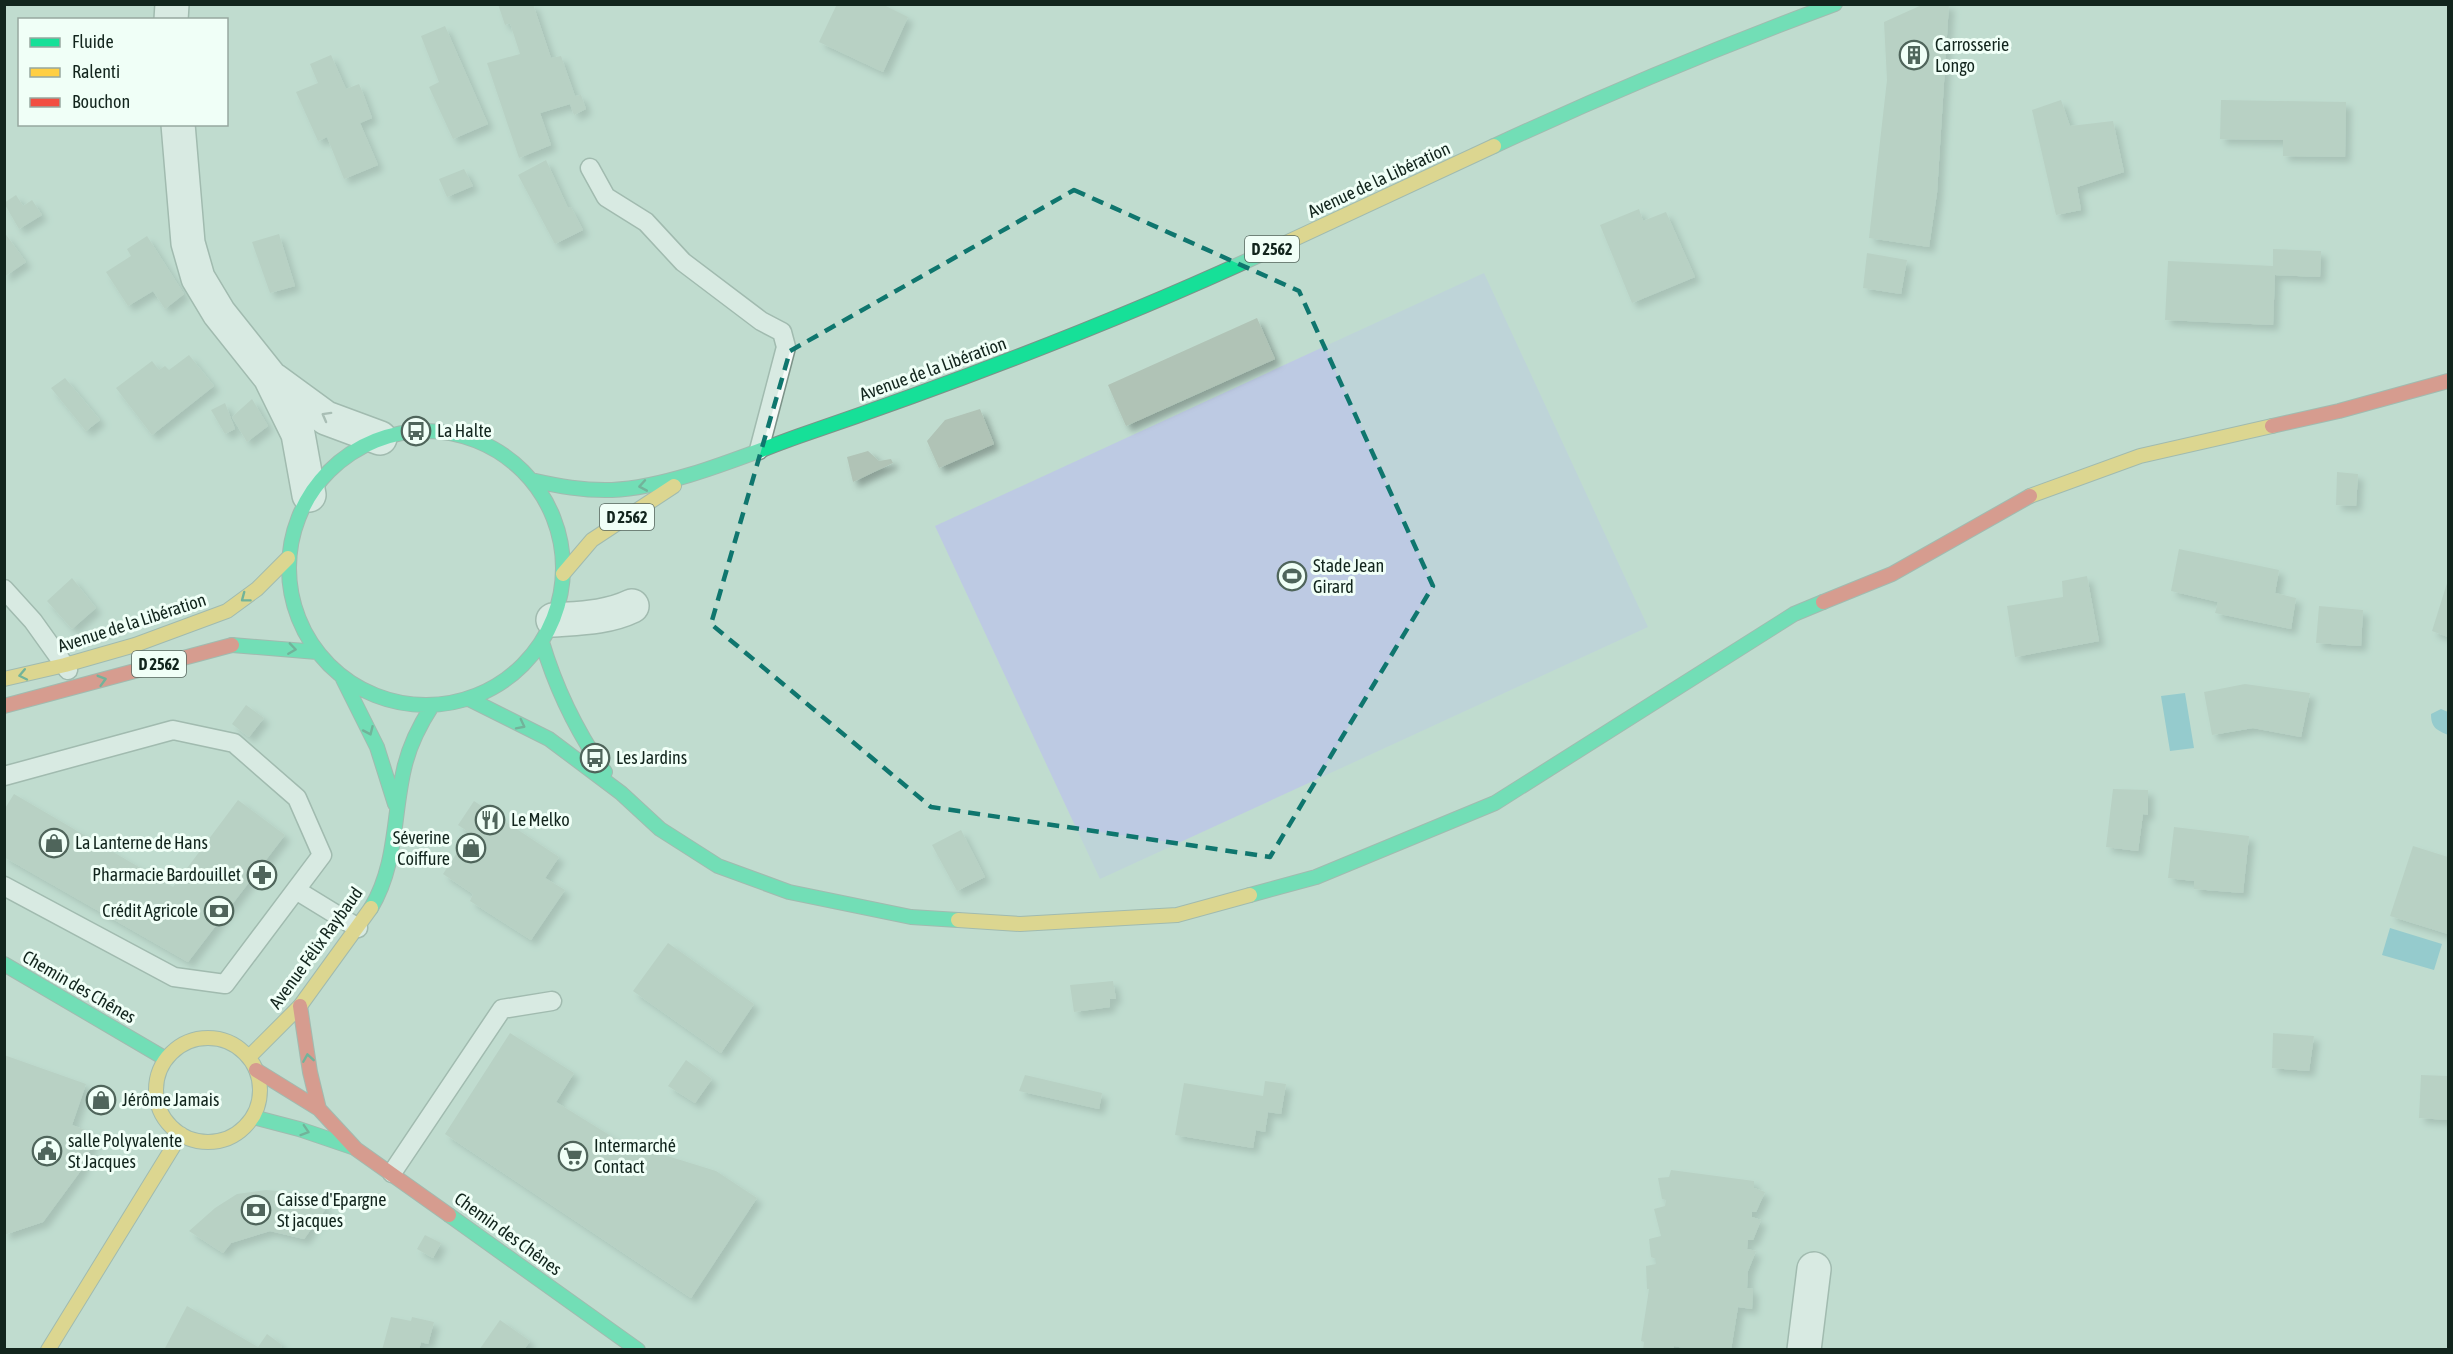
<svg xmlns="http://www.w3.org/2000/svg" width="2453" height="1354" font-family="'Asap Condensed',sans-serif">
  <defs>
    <filter id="shadow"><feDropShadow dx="5.5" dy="5.5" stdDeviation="3" flood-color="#0004"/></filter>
  </defs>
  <rect width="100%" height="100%" fill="#c0dccf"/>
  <path fill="#bdcae3" d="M 1484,273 L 1648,627 L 1100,879 L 935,526 Z"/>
  <path fill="#63b5c9" d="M 2185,693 L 2194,748 L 2170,751 L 2161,696 Z
    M 2441,709 L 2448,712 L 2448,735 C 2437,730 2431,728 2431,714 Z
    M 2390,928 L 2442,944 L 2434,970 L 2382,955 Z"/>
  <path fill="#b0c3b6" filter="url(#shadow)" d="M 498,4 L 533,4 L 551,58 L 561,56 L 575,96 L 581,95 L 586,109 L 574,115 L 570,104 L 540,113 L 551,145 L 519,158 L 487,63 L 520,54 L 510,23 L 505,25 Z
    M 837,4 L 882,4 L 908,17 L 883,72 L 819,42 Z
    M 1924,4 L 1949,4 L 1937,193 L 1929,247 L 1869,238 L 1887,80 L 1884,22 Z
    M 445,26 L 488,124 L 453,139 L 429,87 L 439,82 L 421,36 Z
    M 331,55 L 346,89 L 359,84 L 364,96 L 372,118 L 360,123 L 378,165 L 344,179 L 327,137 L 318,141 L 296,92 L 318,83 L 310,64 Z
    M 2061,100 L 2070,126 L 2113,121 L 2124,172 L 2077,187 L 2081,210 L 2056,215 L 2032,110 Z
    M 2221,100 L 2346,102 L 2345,157 L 2283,156 L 2283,140 L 2220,139 Z
    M 546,160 L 568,208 L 571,207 L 583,230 L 555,244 L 518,175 Z
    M 464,169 L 473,186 L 447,197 L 439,179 Z
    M 16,195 L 23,206 L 32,200 L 42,215 L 19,229 L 4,203 Z
    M 1639,209 L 1643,221 L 1666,212 L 1695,277 L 1632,303 L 1600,225 Z
    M 4,232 L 26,262 L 4,277 Z
    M 279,234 L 295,286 L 270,293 L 252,242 Z
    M 147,236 L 184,294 L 165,309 L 153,291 L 128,306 L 106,272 L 131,256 L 127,249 Z
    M 2273,249 L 2321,251 L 2320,277 L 2275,275 L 2273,325 L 2165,320 L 2168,261 L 2273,266 Z
    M 1867,253 L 1907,260 L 1901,294 L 1863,288 Z
    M 1257,318 L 1275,359 L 1126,426 L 1108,385 Z
    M 189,355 L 214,386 L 152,435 L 116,388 L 152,361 L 159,370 L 165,366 L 169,370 Z
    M 65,378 L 100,420 L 86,431 L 51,388 Z
    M 252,399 L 268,426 L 247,442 L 232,417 Z
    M 225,403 L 235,429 L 225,434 L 211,410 Z
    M 980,409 L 994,444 L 939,468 L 927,441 L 945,420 Z
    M 868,451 L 879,461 L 891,459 L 893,463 L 853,482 L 847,457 Z
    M 2337,472 L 2358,474 L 2356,506 L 2336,505 Z
    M 2179,549 L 2279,570 L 2275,593 L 2296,598 L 2291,629 L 2215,613 L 2218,602 L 2171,591 Z
    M 2087,576 L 2099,641 L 2015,657 L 2007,606 L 2063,597 L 2062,581 Z
    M 72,578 L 96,608 L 72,629 L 47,601 Z
    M 2448,580 L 2448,637 L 2432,631 Z
    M 2319,606 L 2363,610 L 2361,646 L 2316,643 Z
    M 2245,684 L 2310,693 L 2301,737 L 2253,728 L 2212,735 L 2204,692 Z
    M 246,705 L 264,718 L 249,737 L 232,724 Z
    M 2113,789 L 2148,790 L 2148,815 L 2143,814 L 2138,851 L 2106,847 Z
    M 14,794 L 173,887 L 238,800 L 285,835 L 188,962 L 4,857 L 4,810 Z
    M 474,801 L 559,857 L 545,878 L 565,890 L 531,940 L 470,901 L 473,894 L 443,874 L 470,833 L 458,825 Z
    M 2174,827 L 2249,836 L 2243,893 L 2194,889 L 2194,881 L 2168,878 Z
    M 961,830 L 985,877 L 957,891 L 932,845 Z
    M 2413,846 L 2448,857 L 2448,934 L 2390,916 Z
    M 668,943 L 754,1004 L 721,1053 L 633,991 Z
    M 1113,981 L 1116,999 L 1110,999 L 1110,1007 L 1074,1012 L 1070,985 Z
    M 510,1033 L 574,1073 L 556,1102 L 619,1141 L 716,1171 L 757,1198 L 691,1298 L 445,1134 Z
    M 2273,1033 L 2314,1036 L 2309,1071 L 2272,1068 Z
    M 4,1055 L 86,1084 L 72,1125 L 96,1134 L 82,1169 L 43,1222 L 4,1235 Z
    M 686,1060 L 712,1079 L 695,1103 L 668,1086 Z
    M 1025,1075 L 1102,1093 L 1099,1109 L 1019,1091 Z
    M 2421,1075 L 2448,1076 L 2448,1120 L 2419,1118 Z
    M 1265,1081 L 1286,1084 L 1281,1114 L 1268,1112 L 1265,1132 L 1256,1130 L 1253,1148 L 1175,1135 L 1184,1083 L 1263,1096 Z
    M 1671,1170 L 1754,1181 L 1754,1188 L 1765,1192 L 1756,1212 L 1752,1212 L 1752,1217 L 1761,1220 L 1753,1240 L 1748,1240 L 1747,1249 L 1756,1251 L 1748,1271 L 1747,1288 L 1753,1289 L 1752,1309 L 1738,1307 L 1731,1350 L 1695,1350 L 1674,1346 L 1673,1350 L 1643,1350 L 1644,1342 L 1641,1341 L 1649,1289 L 1647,1289 L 1646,1266 L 1656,1264 L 1656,1259 L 1651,1257 L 1649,1239 L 1661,1236 L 1654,1209 L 1665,1206 L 1666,1200 L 1662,1199 L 1658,1178 L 1669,1177 Z
    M 266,1190 L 313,1194 L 327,1207 L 304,1239 L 270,1231 L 231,1243 L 223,1253 L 189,1231 L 215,1208 L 237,1194 Z
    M 425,1235 L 441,1243 L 433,1258 L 417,1249 Z
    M 187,1306 L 258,1347 L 267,1334 L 282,1345 L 280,1350 L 164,1350 Z
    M 391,1317 L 411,1321 L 412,1317 L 434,1322 L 428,1344 L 421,1342 L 419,1350 L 382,1350 Z
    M 500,1320 L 530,1341 L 524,1350 L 479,1350 Z"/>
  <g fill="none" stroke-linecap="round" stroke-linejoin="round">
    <g stroke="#7c9288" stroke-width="21">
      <path id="lane" d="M 590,168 L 606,197 L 646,222 L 683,262 L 761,321 L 782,332 L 786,347 L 759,450
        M 4,589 L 33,621 L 68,670
        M 4,776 L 173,730 L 234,743 L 297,798 L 322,855 L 225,984 L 174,977 L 4,886
        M 296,890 L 358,928
        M 392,1173 L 502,1009 L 552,1001"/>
    </g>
    <g stroke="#7c9288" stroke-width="36">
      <path id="street" d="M 171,20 L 172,4
        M 178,124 L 188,243 L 198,278 L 219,313 L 270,377 L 298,434 L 309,495
        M 274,380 L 326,418 L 380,438
        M 553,620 C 580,618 607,618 632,606
        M 1804,1350 L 1814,1269"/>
    </g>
    <g stroke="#7c9288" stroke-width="16">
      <path id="fast" d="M 1494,146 C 1606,94 1719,47 1835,4
        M289 568a137 137 0 1 1 274 0a137 137 0 1 1-274 0Z
        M 531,480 C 558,486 584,491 612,490 C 672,487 743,456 799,436 C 957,382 1113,323 1264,253
        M 542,642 C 556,689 577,732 605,772
        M 232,645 L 317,652
        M 343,679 L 377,747 L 395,804
        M 469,699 L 549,739 L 621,793 L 660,829 L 718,866 L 789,892 L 911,917 L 958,920
        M 1250,895 L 1316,877 L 1495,803 L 1794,614 L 1823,602
        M 371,908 C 397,865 393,816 404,769 C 409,746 419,726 432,706
        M 4,964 L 166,1059
        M 253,1117 L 299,1129 L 352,1147
        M 449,1215 L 638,1350"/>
    </g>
    <g stroke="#7c9288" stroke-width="16">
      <path id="slow" d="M 1264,253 L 1494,146
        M 2030,496 L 2140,456 L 2272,426
        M 563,574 L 592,540 L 674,486
        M 4,679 L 65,665 L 135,645 L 227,611 L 257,589 L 288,558
        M 958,920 L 1020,924 L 1177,915 L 1250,895
        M156 1090a52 52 0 1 1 104 0a52 52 0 1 1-104 0Z
        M 249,1057 L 300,1006 L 371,908
        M 48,1350 L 181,1134"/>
    </g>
    <g stroke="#7c9288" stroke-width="16">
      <path id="jam" d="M 2272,426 L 2339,411 L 2448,381
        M 1823,602 L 1892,574 L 2030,496
        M 4,706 L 232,645
        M 300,1006 L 310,1072 L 319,1109
        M 256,1070 L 319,1109 L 356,1149 L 449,1215"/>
    </g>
    <use href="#lane" stroke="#f6faf8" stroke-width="18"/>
    <use href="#street" stroke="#f6faf8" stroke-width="33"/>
    <use href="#fast" stroke="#16e098" stroke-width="14"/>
    <use href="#slow" stroke="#ffcf43" stroke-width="14"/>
    <use href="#jam" stroke="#f24e42" stroke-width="14"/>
  </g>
  <defs><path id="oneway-chevron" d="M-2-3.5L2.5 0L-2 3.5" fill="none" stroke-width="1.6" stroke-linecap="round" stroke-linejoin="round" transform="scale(1.5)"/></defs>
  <use stroke="#8f9a95" href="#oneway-chevron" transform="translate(326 416) rotate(-151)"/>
  <g stroke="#14825a">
    <use href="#oneway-chevron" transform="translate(643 486) rotate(170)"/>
    <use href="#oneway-chevron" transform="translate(245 598) rotate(143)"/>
    <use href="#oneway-chevron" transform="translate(292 649) rotate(8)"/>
    <use href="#oneway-chevron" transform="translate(23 675) rotate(168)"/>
    <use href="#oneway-chevron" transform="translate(102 680) rotate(-16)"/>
    <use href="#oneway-chevron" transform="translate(521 725) rotate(27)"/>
    <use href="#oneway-chevron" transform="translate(369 731) rotate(66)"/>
    <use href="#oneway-chevron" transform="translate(308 1058) rotate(-99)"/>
    <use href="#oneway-chevron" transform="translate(305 1131) rotate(18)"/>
  </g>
  <path d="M0 0H2453V1354H0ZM 1074,190 L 1299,291 L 1433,586 L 1270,857 L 931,807 L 711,624 L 790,351 Z" fill="#c0dccf" fill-opacity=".55" fill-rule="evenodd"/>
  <path fill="none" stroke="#0f766e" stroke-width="4.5" stroke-dasharray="12 8" stroke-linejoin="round" d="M 1074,190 L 1299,291 L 1433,586 L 1270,857 L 931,807 L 711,624 L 790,351 Z"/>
  <defs>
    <g id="building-ring" transform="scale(1.5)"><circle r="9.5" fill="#f0fff7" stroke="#4f655b" stroke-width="1.5"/><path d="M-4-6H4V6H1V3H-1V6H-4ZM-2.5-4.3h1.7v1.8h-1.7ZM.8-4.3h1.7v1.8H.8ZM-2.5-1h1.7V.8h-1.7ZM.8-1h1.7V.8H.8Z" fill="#4f655b"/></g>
    <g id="bus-ring" transform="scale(1.5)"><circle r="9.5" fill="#f0fff7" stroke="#4f655b" stroke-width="1.5"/><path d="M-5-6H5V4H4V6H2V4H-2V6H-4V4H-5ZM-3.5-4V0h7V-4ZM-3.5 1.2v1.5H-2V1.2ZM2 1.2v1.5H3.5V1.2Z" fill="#4f655b"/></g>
    <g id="stadium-ring" transform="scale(1.5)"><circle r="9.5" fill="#f0fff7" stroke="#4f655b" stroke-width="1.5"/><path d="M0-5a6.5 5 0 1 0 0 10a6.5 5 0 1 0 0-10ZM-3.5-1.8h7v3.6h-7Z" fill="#4f655b"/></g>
    <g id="restaurant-ring" transform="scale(1.5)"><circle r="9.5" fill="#f0fff7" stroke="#4f655b" stroke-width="1.5"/><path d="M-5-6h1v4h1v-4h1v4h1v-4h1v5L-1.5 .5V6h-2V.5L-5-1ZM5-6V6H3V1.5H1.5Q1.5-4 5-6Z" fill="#4f655b"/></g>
    <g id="shop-ring" transform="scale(1.5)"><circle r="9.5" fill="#f0fff7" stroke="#4f655b" stroke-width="1.5"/><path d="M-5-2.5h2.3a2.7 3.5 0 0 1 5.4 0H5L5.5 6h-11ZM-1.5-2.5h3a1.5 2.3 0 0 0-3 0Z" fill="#4f655b"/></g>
    <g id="pharmacy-ring" transform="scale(1.5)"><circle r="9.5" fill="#f0fff7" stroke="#4f655b" stroke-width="1.5"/><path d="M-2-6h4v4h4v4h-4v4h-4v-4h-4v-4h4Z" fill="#4f655b"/></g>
    <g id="bank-ring" transform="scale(1.5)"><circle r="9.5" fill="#f0fff7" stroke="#4f655b" stroke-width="1.5"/><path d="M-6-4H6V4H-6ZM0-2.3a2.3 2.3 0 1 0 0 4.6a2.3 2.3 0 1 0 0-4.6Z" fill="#4f655b"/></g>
    <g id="civic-ring" transform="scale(1.5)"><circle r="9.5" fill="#f0fff7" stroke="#4f655b" stroke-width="1.5"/><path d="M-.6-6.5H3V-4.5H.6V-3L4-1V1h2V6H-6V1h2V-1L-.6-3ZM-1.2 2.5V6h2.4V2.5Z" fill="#4f655b"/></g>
    <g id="supermarket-ring" transform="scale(1.5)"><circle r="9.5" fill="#f0fff7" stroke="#4f655b" stroke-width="1.5"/><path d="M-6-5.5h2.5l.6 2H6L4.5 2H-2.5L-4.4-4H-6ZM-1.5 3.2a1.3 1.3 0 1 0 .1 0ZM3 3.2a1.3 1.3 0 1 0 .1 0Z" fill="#4f655b"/></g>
  </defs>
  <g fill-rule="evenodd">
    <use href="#building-ring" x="1914" y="55"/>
    <use href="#bus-ring" x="416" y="431"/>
    <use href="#stadium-ring" x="1292" y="576"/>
    <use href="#bus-ring" x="595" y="758"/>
    <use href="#restaurant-ring" x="490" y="820"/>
    <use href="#shop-ring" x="54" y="843"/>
    <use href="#shop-ring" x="471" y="848"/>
    <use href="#pharmacy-ring" x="262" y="875"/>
    <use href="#bank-ring" x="219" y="911"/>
    <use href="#shop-ring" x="101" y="1100"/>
    <use href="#civic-ring" x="47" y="1151"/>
    <use href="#supermarket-ring" x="573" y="1156"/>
    <use href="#bank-ring" x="256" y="1210"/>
  </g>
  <g text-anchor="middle" stroke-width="6" stroke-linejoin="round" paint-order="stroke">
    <g fill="#f0fff7" stroke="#55665e" stroke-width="1.5">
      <rect x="1245" y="236" width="54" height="26" rx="4.5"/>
      <rect x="600" y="504" width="54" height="26" rx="4.5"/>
      <rect x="132" y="651" width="54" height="26" rx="4.5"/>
    </g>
    <g font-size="16" font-weight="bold" fill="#12251d">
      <text x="1272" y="255">D 2562</text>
      <text x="627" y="523">D 2562</text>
      <text x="159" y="670">D 2562</text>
    </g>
    <g font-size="18" fill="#12251d" stroke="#f0fff7" text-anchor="start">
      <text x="1935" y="51">Carrosserie<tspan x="1935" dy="21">Longo</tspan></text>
      <text x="437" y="437">La Halte</text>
      <text x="1313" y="572">Stade Jean<tspan x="1313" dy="21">Girard</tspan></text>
      <text x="616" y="764">Les Jardins</text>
      <text x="511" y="826">Le Melko</text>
      <text x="450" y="844" text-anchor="end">Séverine<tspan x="450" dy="21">Coiffure</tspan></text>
      <text x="75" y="849">La Lanterne de Hans</text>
      <text x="241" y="881" text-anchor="end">Pharmacie Bardouillet</text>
      <text x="198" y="917" text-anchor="end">Crédit Agricole</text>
      <text x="122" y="1106">Jérôme Jamais</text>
      <text x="68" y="1147">salle Polyvalente<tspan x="68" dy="21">St Jacques</tspan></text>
      <text x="594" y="1152">Intermarché<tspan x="594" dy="21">Contact</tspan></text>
      <text x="277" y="1206">Caisse d'Epargne<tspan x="277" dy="21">St jacques</tspan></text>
    </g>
    <g font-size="18" fill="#12251d" stroke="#f0fff7">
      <text transform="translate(1379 180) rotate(-25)" y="6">Avenue de la Libération</text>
      <text transform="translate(933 369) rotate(-20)" y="6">Avenue de la Libération</text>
      <text transform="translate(132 623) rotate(-18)" y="6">Avenue de la Libération</text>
      <text transform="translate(316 948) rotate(-54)" y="6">Avenue Félix Raybaud</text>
      <text transform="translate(79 987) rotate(30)" y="6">Chemin des Chênes</text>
      <text transform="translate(508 1234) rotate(36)" y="6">Chemin des Chênes</text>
    </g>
  </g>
  <rect width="2453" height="1354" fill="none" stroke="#12251d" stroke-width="12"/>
  <rect x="18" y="18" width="210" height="108" fill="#f0fff7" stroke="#97a8a0" stroke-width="1.5"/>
  <rect x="30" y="38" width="30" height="9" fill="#16e098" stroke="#97a8a0" stroke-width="1.5"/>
  <text x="72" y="48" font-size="18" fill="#12251d">Fluide</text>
  <rect x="30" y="68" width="30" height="9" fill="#ffcf43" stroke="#97a8a0" stroke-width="1.5"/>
  <text x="72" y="78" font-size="18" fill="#12251d">Ralenti</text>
  <rect x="30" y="98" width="30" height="9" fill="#f24e42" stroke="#97a8a0" stroke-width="1.5"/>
  <text x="72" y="108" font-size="18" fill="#12251d">Bouchon</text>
</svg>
